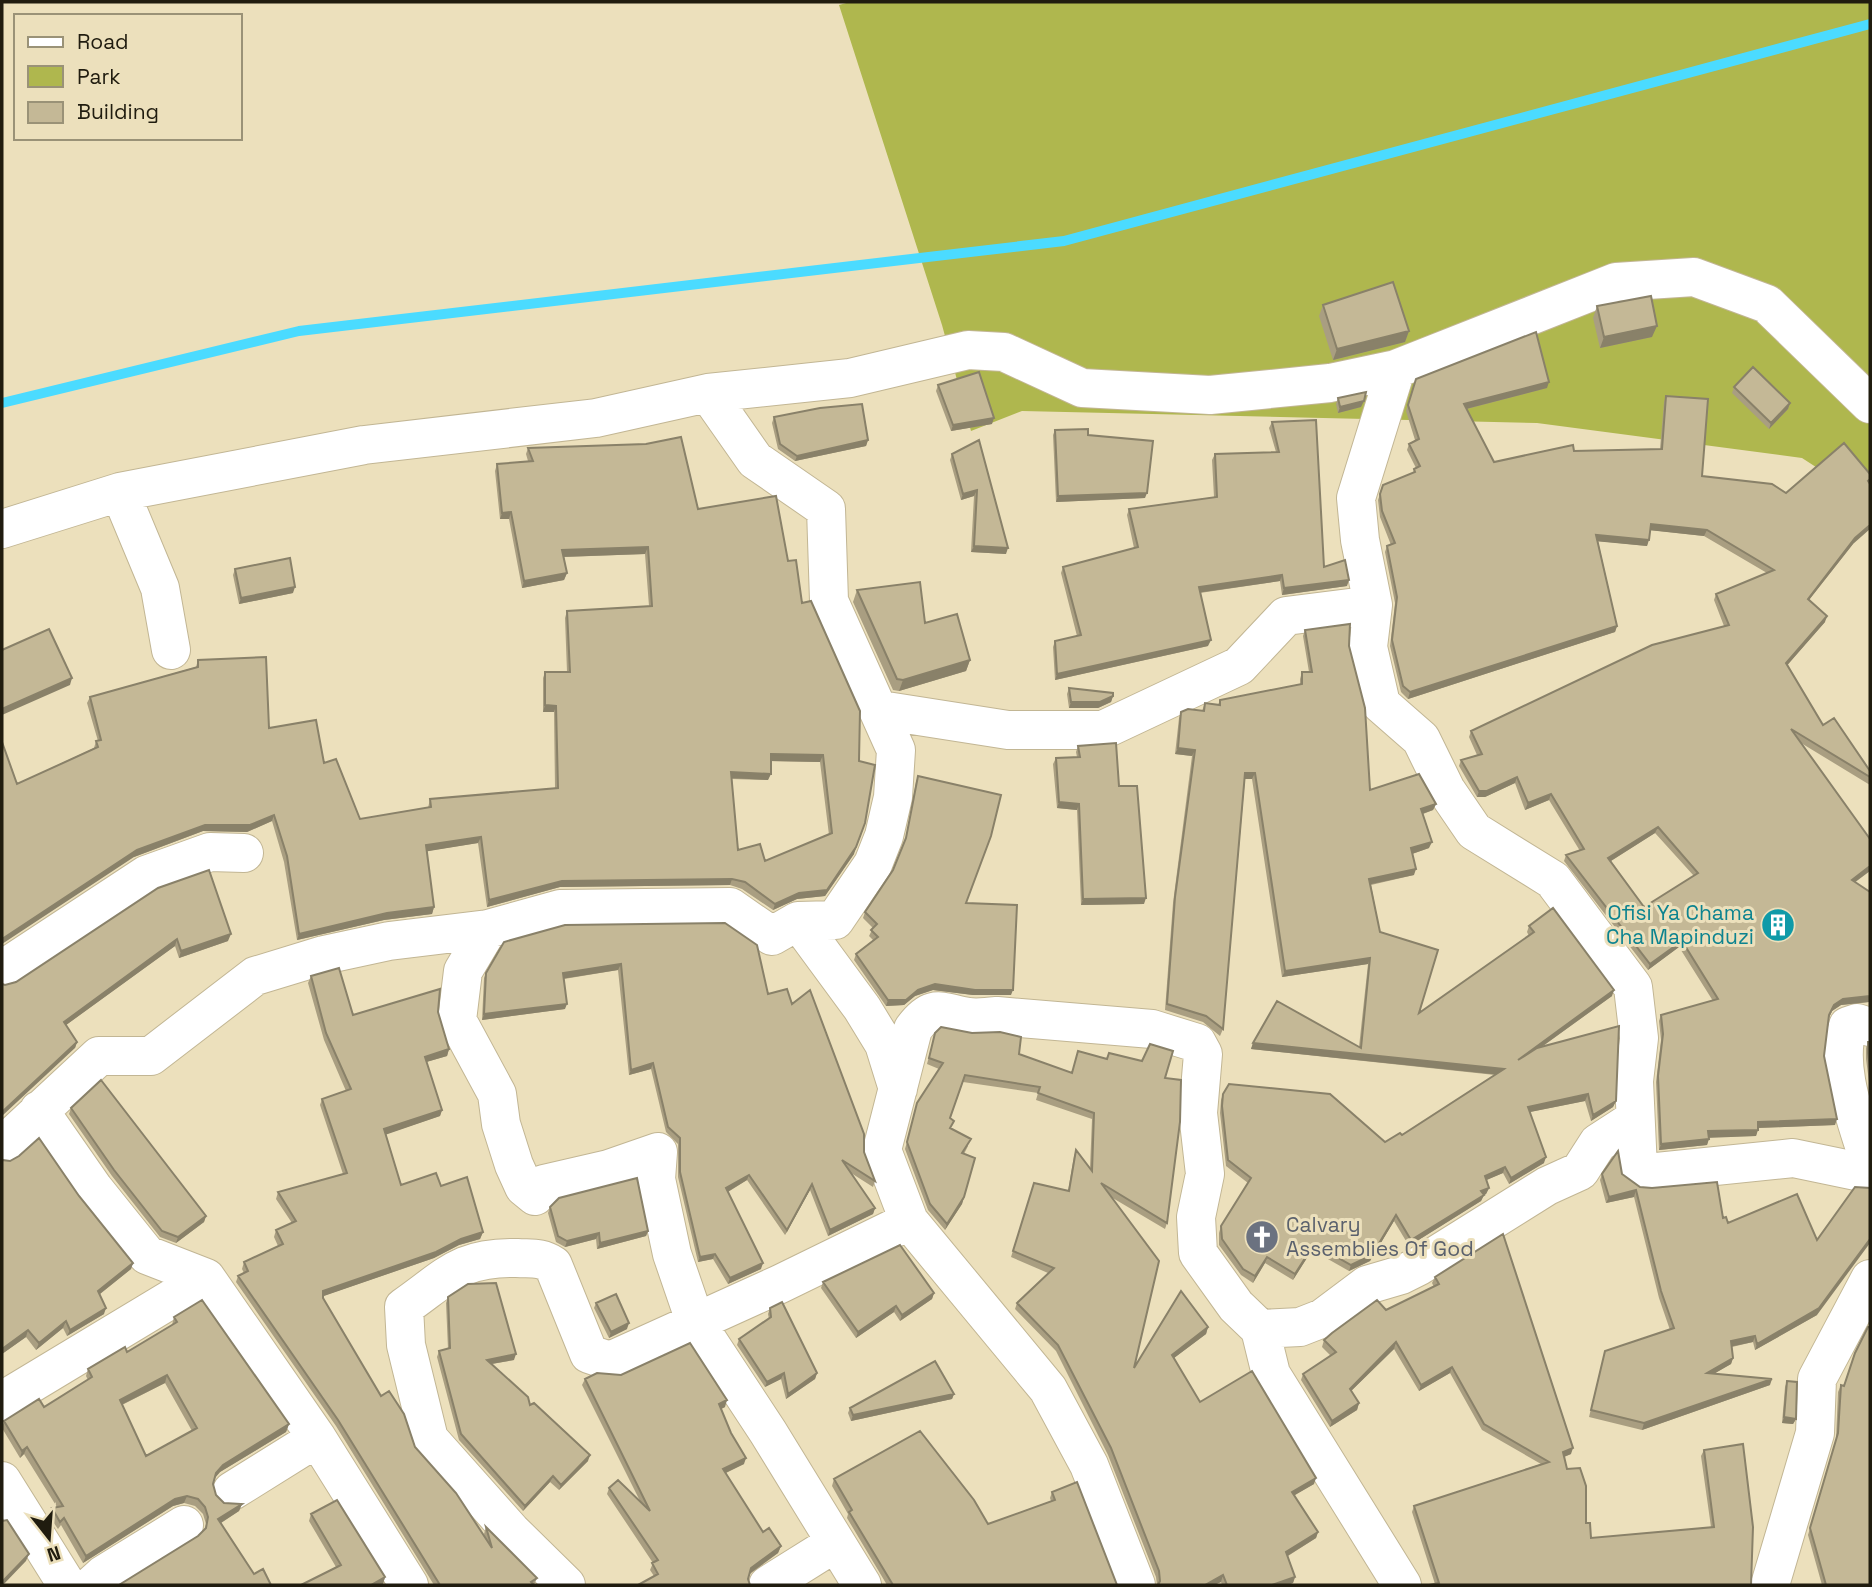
<svg xmlns="http://www.w3.org/2000/svg" width="1872" height="1587" font-family="'Space Grotesk',sans-serif">
  <rect width="100%" height="100%" fill="#ece0bc"/>
  <path fill="#afb74e" d="M 850,2 L 1870,2 L 1870,502 L 1802,458 L 1537,423 L 1022,411 L 971,431 L 942,325 L 839,5 Z"/>
  <g fill="none" stroke-linecap="round" stroke-linejoin="round">
    <path stroke="#4bdbff" stroke-width="10" d="M 2,403 L 299,331 L 1064,241 L 1870,24"/>
    <g stroke="#c2b694" stroke-width="40">
      <path id="minor" d="M 1396,369 L 1356,498 L 1360,540 L 1373,605 L 1368,647 L 1381,704 L 1421,739 L 1446,790 L 1474,831 L 1553,880 L 1633,987 L 1639,1038 L 1634,1081 L 1638,1169 L 1647,1173 L 1793,1158 L 1870,1174
        M 708,393 L 755,460 L 826,509 L 829,601 L 896,750 L 893,797 L 884,836 L 873,864 L 835,920 L 798,921
        M 120,492 L 160,588 L 171,650
        M 2,529 L 120,492 L 364,445 L 596,418 L 708,393 L 850,378 L 968,350 L 1004,352 L 1082,388 L 1210,395 L 1330,383 L 1396,369 L 1616,282 L 1694,277 L 1767,304 L 1870,404
        M 880,710 L 1008,730 L 1103,730 L 1239,666 L 1286,616 L 1373,605
        M 488,929 L 463,971 L 457,1020 L 497,1094 L 501,1124 L 514,1165 L 524,1187 L 535,1196 L 544,1184 L 609,1169 L 658,1152 L 656,1179 L 672,1254 L 695,1321 L 768,1432 L 862,1585
        M 2,970 L 146,875 L 210,852 L 244,853
        M 1870,1027 L 1857,1023 L 1848,1026 C 1834,1069 1858,1123 1870,1165
        M 39,1110 L 94,1189 L 147,1255 L 206,1278
        M 2,1146 L 99,1056 L 151,1056 L 255,976 L 324,955 L 389,941 L 488,929 L 560,909 L 730,907 L 772,936 L 798,921 L 862,1008 L 884,1044 L 898,1089
        M 1260,1329 L 1300,1327 L 1323,1318 L 1367,1285 L 1401,1275 L 1419,1266 L 1547,1186 L 1580,1171 L 1598,1143 L 1635,1119
        M 2,1401 L 206,1278 L 317,1438 L 409,1585
        M 2,1481 L 67,1585
        M 232,1491 L 317,1438
        M 92,1585 L 103,1575 L 184,1525
        M 566,1585 L 511,1531 L 429,1439 L 406,1345 L 404,1307 C 447,1277 461,1256 517,1258 C 532,1259 541,1257 553,1265 L 589,1354 L 610,1361 L 780,1284 L 909,1221
        M 768,1585 L 835,1543
        M 1136,1585 L 1089,1465 L 1048,1389 L 909,1221 L 882,1150 L 913,1029 C 932,1003 940,1012 968,1017 C 977,1018 988,1017 997,1016 L 1152,1029 L 1197,1043 L 1203,1054 L 1198,1113 L 1205,1174 L 1196,1217 L 1198,1253 L 1236,1306 L 1260,1329 L 1271,1374 L 1402,1585
        M 1770,1585 L 1815,1433 L 1817,1379 L 1870,1279"/>
    </g>
    <use href="#minor" stroke="#fff" stroke-width="38"/>
  </g>
  <path fill="#a99e81" fill-rule="evenodd" d="M 1323,305 L 1409,331 L 1405,342 L 1333,360 L 1319,316 Z
    M 1597,306 L 1652,337 L 1600,348 L 1593,318 Z
    M 1416,379 L 1547,388 L 1467,409 L 1494,462 L 1574,451 L 1660,449 L 1664,402 L 1666,396 L 1702,476 L 1853,544 L 1809,600 L 1825,622 L 1787,665 L 1823,725 L 1870,771 L 1870,785 L 1801,743 L 1855,882 L 1869,1002 L 1841,1005 L 1832,1011 L 1829,1018 L 1824,1056 L 1835,1125 L 1758,1128 L 1756,1136 L 1709,1137 L 1707,1145 L 1659,1150 L 1656,1082 L 1661,1040 L 1659,1021 L 1661,1015 L 1713,1001 L 1679,947 L 1648,970 L 1564,861 L 1566,855 L 1580,851 L 1549,800 L 1525,810 L 1515,783 L 1485,797 L 1477,797 L 1459,766 L 1461,760 L 1477,755 L 1469,737 L 1471,731 L 1724,626 L 1714,600 L 1716,594 L 1767,573 L 1704,536 L 1650,530 L 1647,546 L 1598,541 L 1617,626 L 1615,632 L 1408,699 L 1401,692 L 1390,646 L 1395,603 L 1385,552 L 1387,546 L 1391,545 L 1380,517 L 1378,500 L 1383,485 L 1413,474 L 1414,469 L 1416,468 L 1407,450 L 1409,444 L 1415,440 L 1406,411 ZM 1655,833 L 1694,876 L 1644,907 L 1611,861 Z
    M 938,385 L 992,424 L 951,431 L 936,391 Z
    M 1734,387 L 1790,403 L 1788,409 L 1769,429 L 1732,393 Z
    M 1338,398 L 1361,407 L 1338,413 L 1336,404 Z
    M 774,417 L 868,440 L 866,446 L 795,461 L 778,449 L 772,423 Z
    M 1272,422 L 1324,567 L 1347,586 L 1282,595 L 1280,581 L 1200,593 L 1208,646 L 1055,680 L 1053,647 L 1055,641 L 1077,636 L 1061,573 L 1063,567 L 1134,548 L 1127,515 L 1129,509 L 1214,497 L 1212,460 L 1215,454 L 1276,452 L 1269,428 Z
    M 1055,430 L 1088,435 L 1145,498 L 1056,502 L 1053,435 Z
    M 979,440 L 1006,554 L 971,552 L 974,496 L 961,500 L 950,460 L 952,454 Z
    M 528,448 L 698,509 L 788,561 L 802,603 L 854,854 L 825,896 L 797,899 L 773,910 L 742,889 L 730,885 L 560,887 L 487,907 L 478,843 L 427,851 L 434,907 L 432,914 L 384,920 L 297,940 L 284,862 L 272,821 L 247,832 L 203,831 L 134,857 L 17,784 L 94,748 L 96,741 L 98,741 L 87,703 L 90,697 L 196,667 L 198,660 L 269,728 L 324,763 L 360,819 L 428,808 L 430,799 L 555,788 L 554,712 L 543,712 L 543,678 L 545,672 L 567,672 L 565,618 L 567,611 L 649,606 L 645,554 L 564,557 L 567,573 L 564,580 L 522,588 L 509,519 L 500,519 L 495,471 L 497,464 L 528,461 L 526,454 ZM 771,761 L 820,762 L 829,835 L 765,861 L 738,850 L 732,779 L 768,780 Z
    M 235,569 L 293,593 L 239,604 L 233,575 Z
    M 857,590 L 925,623 L 970,660 L 966,671 L 899,691 L 893,690 L 853,602 Z
    M 1305,630 L 1349,646 L 1370,790 L 1436,804 L 1433,810 L 1423,814 L 1429,848 L 1412,854 L 1414,875 L 1371,885 L 1380,932 L 1419,1013 L 1529,936 L 1527,932 L 1529,926 L 1612,996 L 1543,1046 L 1616,1101 L 1613,1107 L 1591,1121 L 1585,1101 L 1530,1112 L 1544,1163 L 1509,1184 L 1503,1173 L 1486,1180 L 1489,1188 L 1486,1194 L 1484,1195 L 1481,1201 L 1409,1246 L 1394,1221 L 1370,1261 L 1349,1271 L 1312,1250 L 1293,1280 L 1265,1263 L 1253,1283 L 1241,1275 L 1219,1245 L 1219,1233 L 1221,1226 L 1248,1183 L 1226,1166 L 1220,1113 L 1221,1100 L 1223,1094 L 1385,1142 L 1402,1135 L 1495,1075 L 1251,1049 L 1253,1043 L 1359,1047 L 1368,964 L 1282,977 L 1252,779 L 1245,779 L 1223,1029 L 1220,1036 L 1203,1022 L 1165,1010 L 1173,903 L 1192,756 L 1175,754 L 1179,718 L 1181,712 L 1202,711 L 1205,703 L 1218,705 L 1220,700 L 1300,684 L 1300,679 L 1302,672 L 1309,672 L 1303,636 Z
    M 1069,688 L 1113,696 L 1111,702 L 1098,708 L 1069,708 L 1067,694 Z
    M 1078,746 L 1119,786 L 1144,904 L 1081,905 L 1077,810 L 1057,808 L 1053,764 L 1056,758 L 1077,757 L 1076,752 Z
    M 918,776 L 966,903 L 1011,995 L 973,995 L 933,990 L 915,996 L 904,1005 L 886,1006 L 854,960 L 856,954 L 873,940 L 869,936 L 873,928 L 863,918 L 865,912 L 893,870 L 905,843 L 916,782 Z
    M 158,888 L 228,941 L 179,958 L 175,946 L 66,1025 L 77,1042 L 75,1048 L 5,985 L 16,982 Z
    M 504,942 L 768,994 L 792,1004 L 864,1152 L 875,1181 L 873,1187 L 851,1173 L 875,1208 L 873,1214 L 828,1236 L 810,1190 L 785,1235 L 747,1180 L 728,1192 L 761,1269 L 728,1284 L 713,1259 L 698,1262 L 678,1177 L 678,1144 L 666,1132 L 651,1069 L 629,1075 L 618,970 L 564,979 L 565,1009 L 482,1020 L 484,978 L 486,973 Z
    M 311,976 L 353,1015 L 438,1012 L 449,1049 L 447,1056 L 426,1062 L 442,1110 L 440,1116 L 386,1134 L 401,1185 L 441,1186 L 483,1232 L 480,1239 L 459,1245 L 434,1258 L 323,1296 L 323,1298 L 381,1396 L 415,1447 L 485,1538 L 484,1534 L 486,1527 L 537,1578 L 534,1585 L 434,1585 L 336,1426 L 236,1282 L 238,1276 L 244,1273 L 242,1269 L 244,1262 L 278,1246 L 274,1237 L 276,1230 L 292,1223 L 276,1199 L 278,1192 L 343,1174 L 320,1105 L 322,1099 L 346,1091 L 324,1040 L 308,983 Z
    M 935,1033 L 1019,1054 L 1072,1073 L 1078,1051 L 1165,1078 L 1167,1223 L 1165,1229 L 1111,1197 L 1134,1368 L 1208,1327 L 1206,1334 L 1174,1358 L 1200,1402 L 1314,1484 L 1294,1495 L 1318,1532 L 1316,1538 L 1288,1556 L 1295,1577 L 1293,1583 L 1287,1585 L 1222,1585 L 1221,1582 L 1214,1585 L 1157,1585 L 1156,1577 L 1108,1455 L 1056,1351 L 1015,1309 L 1017,1303 L 1048,1273 L 1011,1257 L 1034,1183 L 1068,1191 L 1074,1156 L 1076,1150 L 1090,1168 L 1092,1119 L 1036,1100 L 1038,1093 L 963,1082 L 950,1118 L 951,1129 L 968,1146 L 964,1154 L 964,1197 L 962,1204 L 945,1230 L 928,1210 L 905,1149 L 917,1103 L 939,1069 L 927,1064 Z
    M 1868,1042 L 1870,1042 L 1870,1089 L 1866,1059 L 1866,1048 Z
    M 71,1108 L 206,1216 L 204,1222 L 176,1243 L 160,1237 L 112,1176 L 69,1114 Z
    M 1602,1174 L 1622,1174 L 1640,1187 L 1723,1218 L 1728,1223 L 1817,1240 L 1817,1315 L 1755,1350 L 1753,1342 L 1732,1347 L 1733,1358 L 1731,1364 L 1715,1373 L 1770,1385 L 1642,1430 L 1589,1417 L 1605,1351 L 1670,1330 L 1659,1298 L 1634,1197 L 1606,1203 L 1600,1180 Z
    M 79,1196 L 133,1263 L 131,1269 L 100,1294 L 104,1314 L 67,1336 L 63,1328 L 36,1350 L 26,1337 L 2,1354 Z
    M 550,1207 L 648,1231 L 646,1236 L 597,1249 L 596,1239 L 565,1247 L 556,1242 L 548,1213 Z
    M 1435,1277 L 1571,1454 L 1564,1457 L 1567,1469 L 1591,1538 L 1711,1527 L 1701,1456 L 1704,1450 L 1753,1527 L 1435,1584 L 1412,1512 L 1414,1506 L 1541,1464 L 1482,1430 L 1450,1373 L 1419,1391 L 1394,1349 L 1351,1391 L 1359,1403 L 1357,1410 L 1330,1427 L 1301,1380 L 1303,1374 L 1331,1356 L 1322,1347 L 1324,1340 L 1434,1287 L 1432,1283 Z
    M 823,1282 L 934,1293 L 932,1299 L 900,1321 L 894,1312 L 856,1338 L 821,1288 Z
    M 448,1297 L 514,1360 L 492,1364 L 530,1405 L 588,1461 L 559,1490 L 550,1482 L 523,1511 L 459,1440 L 437,1357 L 439,1351 L 448,1349 L 446,1303 Z
    M 202,1300 L 289,1424 L 286,1432 L 220,1472 L 214,1479 L 213,1484 L 216,1495 L 224,1503 L 242,1504 L 239,1511 L 221,1523 L 254,1574 L 263,1569 L 271,1585 L 119,1585 L 198,1536 L 205,1529 L 206,1524 L 203,1514 L 195,1506 L 184,1503 L 173,1506 L 83,1563 L 61,1525 L 58,1529 L 49,1516 L 52,1508 L 57,1507 L 24,1454 L 20,1458 L 2,1428 L 4,1421 L 39,1399 L 44,1407 L 88,1380 L 86,1376 L 88,1369 L 125,1347 L 127,1352 L 172,1325 L 174,1317 ZM 165,1383 L 192,1431 L 146,1456 L 122,1405 Z
    M 596,1303 L 627,1329 L 609,1338 L 594,1308 Z
    M 770,1308 L 817,1373 L 815,1379 L 786,1399 L 781,1379 L 765,1387 L 737,1345 L 739,1339 L 769,1319 L 768,1314 Z
    M 585,1379 L 725,1407 L 721,1409 L 744,1464 L 726,1473 L 763,1532 L 781,1546 L 778,1553 L 750,1574 L 748,1579 L 654,1576 L 650,1570 L 653,1563 L 607,1494 L 609,1488 L 640,1501 L 582,1385 Z
    M 1787,1381 L 1796,1419 L 1793,1424 L 1782,1423 L 1785,1387 Z
    M 1841,1385 L 1844,1386 L 1870,1585 L 1822,1585 L 1808,1535 L 1836,1439 L 1838,1392 Z
    M 954,1394 L 952,1399 L 851,1421 L 848,1413 L 850,1408 Z
    M 834,1479 L 988,1524 L 1051,1501 L 1050,1498 L 1052,1492 L 1117,1585 L 887,1585 L 847,1518 L 848,1514 L 832,1486 Z
    M 311,1514 L 385,1577 L 383,1584 L 381,1585 L 301,1585 L 336,1567 L 309,1521 Z"/>
  <path fill="#898169" d="M 1657,326 L 1652,337 L 1600,348 L 1604,337 Z
    M 1409,331 L 1405,342 L 1333,360 L 1337,349 Z
    M 1549,382 L 1547,388 L 1462,410 L 1464,404 Z
    M 1364,401 L 1361,407 L 1338,413 L 1340,407 Z
    M 1790,403 L 1788,409 L 1769,429 L 1771,423 Z
    M 994,418 L 992,424 L 951,431 L 953,425 Z
    M 868,440 L 866,446 L 795,461 L 797,456 Z
    M 977,490 L 974,496 L 961,500 L 963,494 Z
    M 1147,493 L 1145,498 L 1056,502 L 1058,496 Z
    M 511,512 L 509,519 L 500,519 L 502,513 Z
    M 1651,524 L 1707,530 L 1704,536 L 1648,530 Z
    M 1870,525 L 1870,529 L 1853,544 L 1805,605 L 1808,599 L 1855,538 Z
    M 1596,535 L 1649,540 L 1647,546 L 1594,541 Z
    M 974,546 L 1008,548 L 1006,554 L 971,552 Z
    M 648,547 L 645,554 L 560,557 L 562,550 Z
    M 567,573 L 564,580 L 522,588 L 524,581 Z
    M 1282,575 L 1280,581 L 1196,593 L 1199,587 Z
    M 1349,580 L 1347,586 L 1282,595 L 1284,588 Z
    M 295,587 L 293,593 L 239,604 L 241,598 Z
    M 1827,616 L 1825,622 L 1784,669 L 1786,663 Z
    M 1617,626 L 1615,632 L 1408,699 L 1410,692 Z
    M 1211,640 L 1208,646 L 1055,680 L 1057,674 Z
    M 970,660 L 966,671 L 899,691 L 903,680 Z
    M 72,678 L 70,685 L 2,715 L 2,709 Z
    M 1113,696 L 1111,702 L 1098,708 L 1069,708 L 1071,702 Z
    M 545,705 L 556,706 L 554,712 L 543,712 Z
    M 1178,748 L 1195,750 L 1192,756 L 1175,754 Z
    M 771,754 L 823,755 L 820,762 L 769,761 Z
    M 731,772 L 771,774 L 768,780 L 729,778 Z
    M 1245,773 L 1255,773 L 1252,779 L 1243,779 Z
    M 1517,777 L 1515,783 L 1485,797 L 1477,797 L 1479,791 Z
    M 1551,794 L 1549,800 L 1525,810 L 1528,803 Z
    M 1059,802 L 1079,804 L 1077,810 L 1057,808 Z
    M 1436,804 L 1433,810 L 1419,815 L 1421,809 Z
    M 274,815 L 272,821 L 247,832 L 203,831 L 134,857 L 2,944 L 2,939 L 137,850 L 205,825 Z
    M 865,823 L 854,854 L 825,896 L 797,899 L 773,910 L 775,904 Z
    M 1658,827 L 1655,833 L 1606,864 L 1608,858 Z
    M 481,837 L 478,843 L 423,852 L 426,845 Z
    M 1432,842 L 1429,848 L 1409,855 L 1411,848 Z
    M 1870,866 L 1870,871 L 1850,886 L 1852,880 Z
    M 1416,869 L 1414,875 L 1367,885 L 1369,879 Z
    M 732,879 L 730,885 L 560,887 L 487,907 L 489,900 L 562,881 Z
    M 1146,898 L 1144,904 L 1081,905 L 1083,899 Z
    M 434,907 L 432,914 L 384,920 L 297,940 L 299,934 L 387,913 Z
    M 231,934 L 228,941 L 179,958 L 181,951 Z
    M 177,939 L 175,946 L 62,1028 L 64,1022 Z
    M 1682,941 L 1679,947 L 1648,970 L 1650,964 Z
    M 1370,958 L 1368,964 L 1282,977 L 1285,971 Z
    M 621,964 L 618,970 L 561,979 L 563,973 Z
    M 935,984 L 1013,990 L 1011,995 L 973,995 L 933,990 L 915,996 L 904,1005 L 886,1006 L 888,1000 Z
    M 1614,990 L 1612,996 L 1515,1066 L 1518,1060 Z
    M 1870,996 L 1870,1002 L 1869,1002 L 1841,1005 L 1832,1011 L 1827,1021 L 1834,1005 L 1843,999 Z
    M 567,1004 L 565,1009 L 482,1020 L 484,1014 Z
    M 77,1042 L 75,1048 L 2,1116 L 2,1112 Z
    M 1253,1043 L 1504,1069 L 1501,1075 L 1251,1049 Z
    M 449,1049 L 447,1056 L 423,1063 L 425,1057 Z
    M 653,1063 L 651,1069 L 629,1075 L 631,1070 Z
    M 1588,1094 L 1585,1101 L 1525,1113 L 1528,1107 Z
    M 1616,1101 L 1613,1107 L 1591,1121 L 1593,1115 Z
    M 442,1110 L 440,1116 L 382,1136 L 384,1129 Z
    M 1837,1119 L 1835,1125 L 1756,1128 L 1758,1122 Z
    M 1758,1130 L 1756,1136 L 1706,1138 L 1708,1131 Z
    M 1709,1139 L 1707,1145 L 1659,1150 L 1661,1144 Z
    M 1546,1157 L 1544,1163 L 1509,1184 L 1511,1178 Z
    M 1505,1167 L 1503,1173 L 1482,1182 L 1485,1176 Z
    M 749,1175 L 747,1180 L 724,1194 L 726,1188 Z
    M 812,1184 L 810,1190 L 785,1235 L 787,1230 Z
    M 1489,1188 L 1486,1194 L 1484,1195 L 1481,1201 L 1409,1246 L 1411,1240 L 1481,1191 Z
    M 1636,1190 L 1634,1197 L 1606,1203 L 1609,1197 Z
    M 964,1197 L 962,1204 L 945,1230 L 947,1224 Z
    M 875,1208 L 873,1214 L 828,1236 L 830,1230 Z
    M 1396,1215 L 1394,1221 L 1370,1261 L 1349,1271 L 1351,1265 Z
    M 206,1216 L 204,1222 L 176,1243 L 178,1237 Z
    M 648,1231 L 646,1236 L 597,1249 L 600,1243 Z
    M 483,1232 L 480,1239 L 459,1245 L 434,1258 L 321,1297 L 323,1291 L 461,1239 Z
    M 599,1233 L 596,1239 L 565,1247 L 567,1241 Z
    M 1870,1239 L 1870,1243 L 1817,1315 L 1755,1350 L 1757,1344 Z
    M 1314,1244 L 1312,1250 L 1293,1280 L 1295,1274 Z
    M 715,1254 L 713,1259 L 698,1262 L 700,1257 Z
    M 1267,1257 L 1265,1263 L 1253,1283 L 1255,1276 Z
    M 133,1263 L 131,1269 L 96,1297 L 98,1291 Z
    M 763,1263 L 761,1269 L 728,1284 L 730,1278 Z
    M 934,1293 L 932,1299 L 900,1321 L 902,1315 Z
    M 896,1306 L 894,1312 L 856,1338 L 858,1332 Z
    M 106,1308 L 104,1314 L 67,1336 L 70,1330 Z
    M 66,1321 L 63,1328 L 36,1350 L 39,1343 Z
    M 629,1323 L 627,1329 L 609,1338 L 611,1332 Z
    M 1208,1327 L 1206,1334 L 1170,1361 L 1172,1355 Z
    M 28,1330 L 26,1337 L 2,1354 L 2,1349 Z
    M 1755,1336 L 1753,1342 L 1729,1347 L 1731,1341 Z
    M 1396,1342 L 1394,1349 L 1347,1395 L 1350,1389 Z
    M 516,1354 L 514,1360 L 485,1365 L 487,1360 Z
    M 1733,1358 L 1731,1364 L 1705,1379 L 1707,1373 Z
    M 1452,1367 L 1450,1373 L 1419,1391 L 1421,1385 Z
    M 784,1373 L 781,1379 L 765,1387 L 767,1382 Z
    M 817,1373 L 815,1379 L 786,1399 L 788,1394 Z
    M 167,1375 L 165,1383 L 117,1407 L 120,1400 Z
    M 1772,1379 L 1770,1385 L 1642,1430 L 1644,1423 Z
    M 954,1394 L 952,1399 L 851,1421 L 853,1415 Z
    M 727,1400 L 725,1407 L 717,1411 L 719,1404 Z
    M 1359,1403 L 1357,1410 L 1330,1427 L 1332,1421 Z
    M 1784,1417 L 1796,1419 L 1793,1424 L 1782,1423 Z
    M 289,1424 L 286,1432 L 220,1472 L 213,1480 L 216,1473 L 223,1465 Z
    M 27,1447 L 24,1454 L 20,1458 L 22,1451 Z
    M 1573,1448 L 1571,1454 L 1561,1458 L 1563,1452 Z
    M 590,1455 L 588,1461 L 559,1490 L 561,1485 Z
    M 746,1458 L 744,1464 L 721,1475 L 723,1469 Z
    M 553,1476 L 550,1482 L 523,1511 L 525,1506 Z
    M 1316,1478 L 1314,1484 L 1290,1498 L 1292,1492 Z
    M 187,1496 L 184,1503 L 173,1506 L 83,1563 L 86,1556 L 175,1499 Z
    M 242,1504 L 239,1511 L 216,1526 L 218,1519 Z
    M 1318,1532 L 1316,1538 L 1284,1558 L 1286,1552 Z
    M 781,1546 L 778,1553 L 749,1574 L 751,1568 Z
    M 29,1554 L 26,1561 L 3,1585 L 2,1585 L 2,1582 Z
    M 1223,1575 L 1221,1582 L 1214,1585 L 1205,1585 Z
    M 385,1577 L 383,1584 L 381,1585 L 371,1585 Z
    M 1295,1577 L 1293,1583 L 1287,1585 L 1272,1585 Z
    M 1686,1584 L 1751,1585 L 1685,1585 Z"/>
  <path fill="#c4b896" stroke="#898169" stroke-width="2" fill-rule="evenodd" d="M 1393,282 L 1409,331 L 1337,349 L 1323,305 Z
    M 1651,296 L 1657,326 L 1604,337 L 1597,306 Z
    M 1536,332 L 1549,382 L 1464,404 L 1494,462 L 1573,445 L 1574,451 L 1662,449 L 1666,396 L 1708,399 L 1702,476 L 1772,484 L 1786,493 L 1844,443 L 1870,474 L 1870,479 L 1868,481 L 1870,484 L 1870,525 L 1855,538 L 1808,599 L 1827,616 L 1786,663 L 1823,725 L 1834,718 L 1870,771 L 1870,777 L 1791,729 L 1870,839 L 1870,866 L 1852,880 L 1870,892 L 1870,996 L 1843,999 L 1834,1005 L 1829,1015 L 1824,1056 L 1837,1119 L 1758,1122 L 1758,1130 L 1708,1131 L 1709,1139 L 1661,1144 L 1658,1076 L 1663,1034 L 1661,1015 L 1718,999 L 1682,941 L 1650,964 L 1566,855 L 1584,849 L 1551,794 L 1528,803 L 1517,777 L 1487,791 L 1479,791 L 1461,760 L 1482,754 L 1471,731 L 1652,645 L 1729,625 L 1716,594 L 1774,570 L 1707,530 L 1651,524 L 1649,540 L 1596,535 L 1617,626 L 1410,692 L 1403,686 L 1392,640 L 1397,597 L 1387,546 L 1395,543 L 1382,511 L 1380,494 L 1383,485 L 1415,472 L 1414,469 L 1420,466 L 1409,444 L 1419,439 L 1408,405 L 1416,379 ZM 1658,827 L 1698,873 L 1644,907 L 1608,858 Z
    M 1753,367 L 1790,403 L 1771,423 L 1734,387 Z
    M 979,372 L 994,418 L 953,425 L 938,385 Z
    M 1366,392 L 1364,401 L 1340,407 L 1338,398 Z
    M 862,404 L 868,440 L 797,456 L 780,444 L 774,417 L 820,408 Z
    M 1316,420 L 1324,567 L 1345,560 L 1349,580 L 1284,588 L 1282,575 L 1199,587 L 1211,640 L 1057,674 L 1055,641 L 1081,635 L 1063,567 L 1138,547 L 1129,509 L 1217,497 L 1215,454 L 1279,452 L 1272,422 Z
    M 1088,429 L 1088,435 L 1153,441 L 1147,493 L 1058,496 L 1055,430 Z
    M 681,437 L 698,509 L 776,496 L 788,561 L 796,560 L 802,603 L 811,601 L 860,711 L 859,761 L 875,765 L 865,823 L 856,847 L 827,890 L 799,893 L 775,904 L 745,882 L 732,879 L 562,881 L 489,900 L 481,837 L 426,845 L 434,907 L 387,913 L 299,934 L 287,856 L 274,815 L 250,825 L 205,825 L 137,850 L 2,939 L 2,742 L 17,784 L 98,747 L 96,741 L 101,740 L 90,697 L 198,667 L 198,660 L 266,657 L 269,728 L 316,720 L 324,763 L 336,759 L 360,819 L 431,807 L 430,799 L 558,788 L 556,706 L 545,705 L 545,672 L 570,672 L 567,611 L 652,606 L 648,547 L 562,550 L 567,573 L 524,581 L 511,512 L 502,513 L 497,464 L 533,461 L 528,448 L 646,444 ZM 771,754 L 823,755 L 832,833 L 765,861 L 760,844 L 738,850 L 731,772 L 771,774 Z
    M 979,440 L 1008,548 L 974,546 L 977,490 L 963,494 L 952,454 Z
    M 290,558 L 295,587 L 241,598 L 235,569 Z
    M 920,582 L 925,623 L 957,614 L 970,660 L 903,680 L 897,679 L 857,590 Z
    M 1350,624 L 1349,646 L 1365,708 L 1370,790 L 1419,774 L 1436,804 L 1421,809 L 1432,842 L 1411,848 L 1416,869 L 1369,879 L 1380,932 L 1438,950 L 1419,1013 L 1534,932 L 1529,926 L 1553,908 L 1614,990 L 1518,1060 L 1537,1048 L 1619,1026 L 1616,1101 L 1593,1115 L 1588,1094 L 1528,1107 L 1546,1157 L 1511,1178 L 1505,1167 L 1485,1176 L 1489,1188 L 1481,1191 L 1484,1195 L 1411,1240 L 1396,1215 L 1372,1255 L 1351,1265 L 1314,1244 L 1295,1274 L 1267,1257 L 1255,1276 L 1243,1269 L 1222,1239 L 1221,1226 L 1251,1178 L 1228,1160 L 1222,1106 L 1223,1094 L 1229,1084 L 1330,1094 L 1385,1142 L 1400,1133 L 1402,1135 L 1504,1069 L 1253,1043 L 1277,1001 L 1361,1048 L 1370,958 L 1285,971 L 1255,773 L 1245,773 L 1223,1029 L 1206,1016 L 1167,1004 L 1175,897 L 1195,750 L 1178,748 L 1181,712 L 1188,709 L 1204,711 L 1205,703 L 1220,705 L 1220,700 L 1302,684 L 1302,672 L 1312,672 L 1305,630 Z
    M 49,629 L 72,678 L 2,709 L 2,650 Z
    M 1069,688 L 1113,693 L 1113,696 L 1100,702 L 1071,702 Z
    M 1116,743 L 1119,786 L 1137,786 L 1146,898 L 1083,899 L 1079,804 L 1059,802 L 1056,758 L 1080,757 L 1078,746 Z
    M 918,776 L 1001,795 L 991,836 L 966,903 L 1017,905 L 1013,990 L 975,990 L 935,984 L 918,990 L 906,1000 L 888,1000 L 856,954 L 878,937 L 871,930 L 877,924 L 865,912 L 893,870 L 906,838 Z
    M 209,870 L 231,934 L 181,951 L 177,939 L 64,1022 L 77,1042 L 2,1112 L 2,984 L 5,985 L 16,982 L 158,888 Z
    M 725,923 L 757,945 L 768,994 L 787,989 L 792,1004 L 810,990 L 864,1134 L 864,1152 L 875,1181 L 842,1160 L 875,1208 L 830,1230 L 812,1184 L 787,1230 L 749,1175 L 726,1188 L 763,1263 L 730,1278 L 715,1254 L 700,1257 L 680,1172 L 680,1138 L 668,1127 L 653,1063 L 631,1070 L 621,964 L 563,973 L 567,1004 L 484,1014 L 486,973 L 504,942 L 565,925 Z
    M 339,968 L 353,1015 L 440,989 L 438,1012 L 449,1049 L 425,1057 L 442,1110 L 384,1129 L 401,1185 L 436,1173 L 441,1186 L 467,1177 L 483,1232 L 461,1239 L 436,1252 L 323,1291 L 323,1298 L 381,1396 L 389,1391 L 404,1414 L 415,1447 L 456,1493 L 492,1548 L 486,1527 L 537,1578 L 531,1582 L 534,1585 L 440,1585 L 338,1420 L 238,1276 L 248,1271 L 244,1262 L 283,1244 L 276,1230 L 296,1221 L 278,1192 L 347,1173 L 322,1099 L 351,1089 L 326,1033 L 311,976 Z
    M 941,1027 L 972,1033 L 1000,1032 L 1021,1037 L 1019,1054 L 1072,1073 L 1078,1051 L 1107,1059 L 1109,1053 L 1142,1061 L 1150,1044 L 1173,1051 L 1165,1078 L 1181,1080 L 1180,1122 L 1167,1223 L 1101,1183 L 1159,1261 L 1134,1368 L 1181,1291 L 1208,1327 L 1172,1355 L 1200,1402 L 1252,1371 L 1316,1478 L 1292,1492 L 1318,1532 L 1286,1552 L 1295,1577 L 1272,1585 L 1227,1585 L 1223,1575 L 1205,1585 L 1158,1585 L 1160,1581 L 1159,1571 L 1111,1448 L 1058,1345 L 1017,1303 L 1054,1268 L 1013,1251 L 1034,1183 L 1069,1191 L 1076,1150 L 1092,1171 L 1094,1113 L 1038,1093 L 1040,1087 L 965,1075 L 950,1118 L 954,1121 L 950,1128 L 971,1139 L 962,1153 L 975,1158 L 964,1197 L 947,1224 L 930,1204 L 907,1142 L 917,1103 L 943,1063 L 929,1058 L 935,1033 Z
    M 1868,1042 L 1870,1042 L 1870,1067 L 1868,1053 Z
    M 101,1080 L 206,1216 L 178,1237 L 162,1231 L 114,1170 L 71,1108 Z
    M 39,1138 L 79,1196 L 133,1263 L 98,1291 L 106,1308 L 70,1330 L 66,1321 L 39,1343 L 28,1330 L 2,1349 L 2,1160 L 10,1161 L 19,1156 Z
    M 1618,1151 L 1622,1174 L 1640,1187 L 1652,1188 L 1717,1182 L 1723,1218 L 1726,1217 L 1728,1223 L 1797,1194 L 1817,1240 L 1855,1187 L 1870,1188 L 1870,1239 L 1819,1308 L 1757,1344 L 1755,1336 L 1731,1341 L 1733,1358 L 1707,1373 L 1772,1379 L 1644,1423 L 1591,1410 L 1605,1351 L 1674,1328 L 1661,1291 L 1636,1190 L 1609,1197 L 1602,1174 Z
    M 637,1178 L 648,1231 L 600,1243 L 599,1233 L 567,1241 L 558,1236 L 550,1207 L 559,1198 Z
    M 1503,1234 L 1573,1448 L 1563,1452 L 1567,1469 L 1580,1468 L 1586,1486 L 1586,1523 L 1590,1523 L 1591,1538 L 1714,1527 L 1704,1450 L 1743,1444 L 1753,1527 L 1751,1585 L 1429,1585 L 1439,1583 L 1414,1506 L 1549,1462 L 1484,1424 L 1452,1367 L 1421,1385 L 1396,1342 L 1350,1389 L 1359,1403 L 1332,1421 L 1303,1374 L 1336,1352 L 1324,1340 L 1332,1333 L 1377,1300 L 1386,1310 L 1439,1284 L 1435,1277 Z
    M 900,1245 L 934,1293 L 902,1315 L 896,1306 L 858,1332 L 823,1282 Z
    M 496,1283 L 516,1354 L 487,1360 L 528,1397 L 530,1405 L 534,1403 L 590,1455 L 561,1485 L 553,1476 L 525,1506 L 461,1434 L 439,1351 L 450,1348 L 448,1297 L 468,1284 Z
    M 616,1294 L 629,1323 L 611,1332 L 596,1303 Z
    M 202,1300 L 289,1424 L 223,1465 L 216,1473 L 213,1484 L 216,1495 L 224,1503 L 242,1504 L 218,1519 L 254,1574 L 263,1569 L 271,1585 L 119,1585 L 198,1536 L 206,1528 L 208,1517 L 205,1507 L 198,1499 L 187,1496 L 175,1499 L 86,1556 L 64,1518 L 60,1522 L 52,1508 L 63,1506 L 27,1447 L 22,1451 L 4,1421 L 39,1399 L 44,1407 L 92,1377 L 88,1369 L 125,1347 L 127,1352 L 177,1322 L 174,1317 ZM 167,1375 L 197,1428 L 146,1456 L 120,1400 Z
    M 782,1302 L 817,1373 L 788,1394 L 784,1373 L 767,1382 L 739,1339 L 771,1317 L 770,1308 Z
    M 1868,1327 L 1870,1327 L 1870,1585 L 1826,1585 L 1810,1528 L 1838,1433 L 1841,1385 L 1844,1386 L 1855,1353 Z
    M 690,1343 L 727,1400 L 719,1404 L 731,1433 L 746,1458 L 723,1469 L 763,1532 L 769,1528 L 781,1546 L 751,1568 L 748,1579 L 750,1585 L 638,1585 L 658,1574 L 652,1563 L 658,1560 L 609,1488 L 618,1480 L 650,1511 L 585,1379 L 597,1373 L 621,1375 Z
    M 935,1361 L 954,1394 L 853,1415 L 850,1408 Z
    M 1787,1381 L 1797,1382 L 1796,1419 L 1784,1417 Z
    M 920,1431 L 974,1500 L 988,1524 L 1055,1500 L 1052,1492 L 1077,1482 L 1117,1585 L 893,1585 L 849,1512 L 852,1510 L 834,1479 Z
    M 337,1500 L 385,1577 L 371,1585 L 301,1585 L 341,1565 L 311,1514 Z
    M 7,1520 L 29,1554 L 2,1582 L 2,1521 Z"/>
  <defs>
    <g id="building-disc" transform="scale(1.75)"><circle r="9.5" fill="#0f9aa8" stroke="#ece0bc"/><path d="M-4-6H4V6H1V3H-1V6H-4ZM-2.5-4.3h1.7v1.8h-1.7ZM.8-4.3h1.7v1.8H.8ZM-2.5-1h1.7V.8h-1.7ZM.8-1h1.7V.8H.8Z" fill="#fff"/></g>
    <g id="church-disc" transform="scale(1.75)"><circle r="9.5" fill="#6b7280" stroke="#ece0bc"/><path d="M-1.2-6h2.4v3.5h3.3v2.4h-3.3V6h-2.4V-.1h-3.3v-2.4h3.3Z" fill="#fff"/></g>
  </defs>
  <g fill-rule="evenodd">
    <use href="#building-disc" x="1778" y="925"/>
    <use href="#church-disc" x="1262" y="1237"/>
  </g>
  <g text-anchor="middle" stroke-width="6" stroke-linejoin="round" paint-order="stroke">
    <g font-size="21" fill="#0d838f" stroke="#ece0bc" text-anchor="end">
      <text x="1754" y="920">Ofisi Ya Chama<tspan x="1754" dy="24">Cha Mapinduzi</tspan></text>
    </g>
    <g font-size="21" fill="#5b616d" stroke="#ece0bc" text-anchor="start">
      <text x="1286" y="1232">Calvary<tspan x="1286" dy="24">Assemblies Of God</tspan></text>
    </g>
  </g>
  <rect width="1872" height="1587" fill="none" stroke="#201c0f" stroke-width="7"/>
  <rect x="14" y="14" width="228" height="126" fill="#ece0bc" stroke="#9a9277" stroke-width="2"/>
  <rect x="28" y="37" width="35" height="10" fill="#ffffff" stroke="#9a9277" stroke-width="2"/>
  <text x="77" y="49" font-size="21" fill="#201c0f">Road</text>
  <rect x="28" y="66" width="35" height="21" fill="#afb74e" stroke="#9a9277" stroke-width="2"/>
  <text x="77" y="84" font-size="21" fill="#201c0f">Park</text>
  <rect x="28" y="102" width="35" height="21" fill="#c4b896" stroke="#9a9277" stroke-width="2"/>
  <text x="77" y="119" font-size="21" fill="#201c0f">Building</text>
  <g transform="translate(49 1538) rotate(163)" stroke="#ece0bc" stroke-width="5" paint-order="stroke">
  <path d="M0-5L12 26L0 18L-12 26Z" fill="#201c0f"/>
  <text y="-10" font-size="19" font-weight="bold" text-anchor="middle" fill="#201c0f">N</text>
  </g>
</svg>
